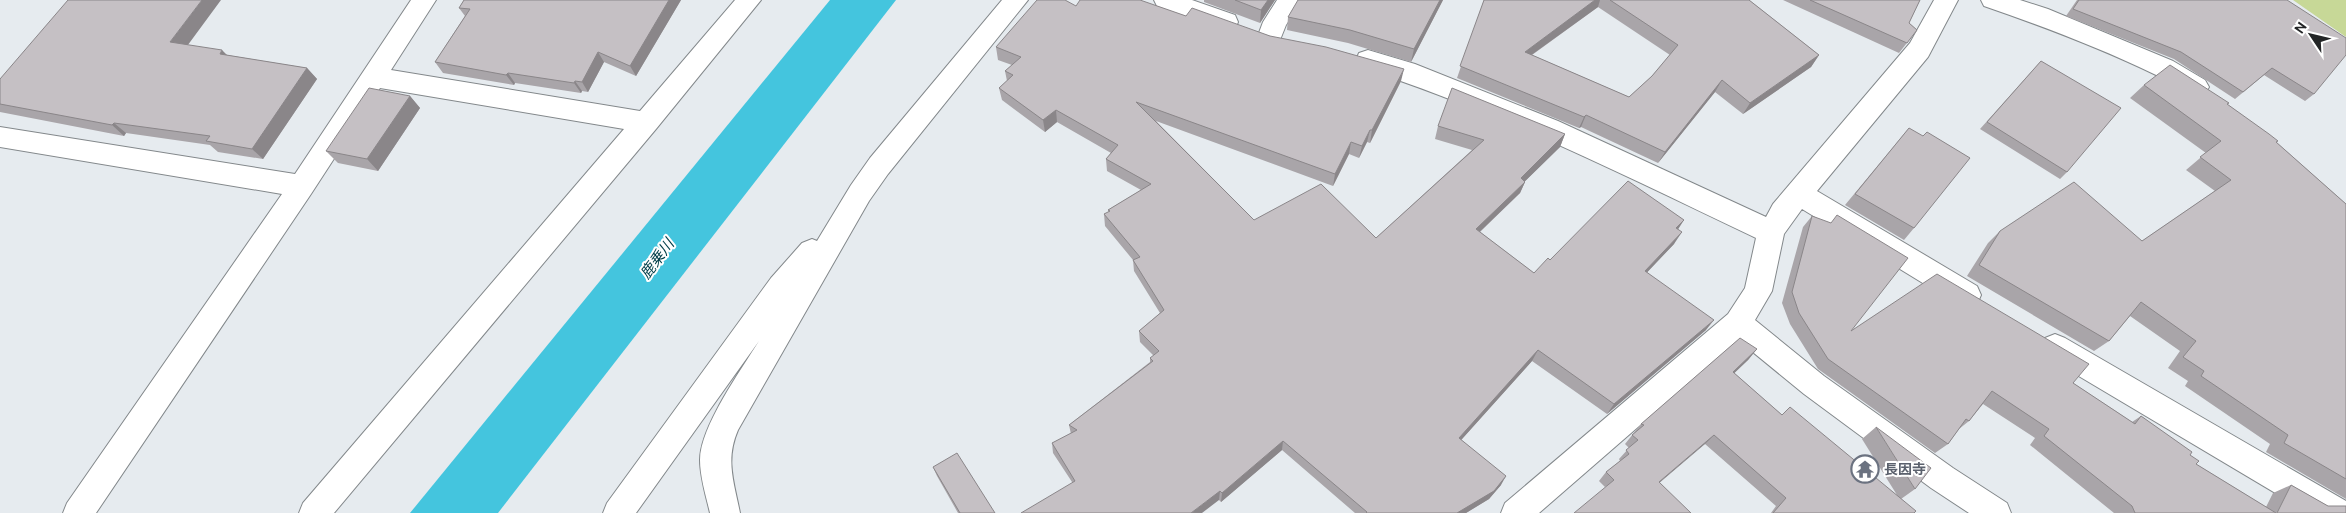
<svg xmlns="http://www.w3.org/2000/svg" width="2346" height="513" font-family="Ubuntu,'Noto Sans JP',sans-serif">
  <rect width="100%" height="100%" fill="#e6ebef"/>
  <path fill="#c7d897" d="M 2293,0 L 2346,0 L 2346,37 Z"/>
  <path fill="#44c5de" d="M 830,0 L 896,0 L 498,513 L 410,513 Z"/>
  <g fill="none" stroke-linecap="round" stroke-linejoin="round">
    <g stroke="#83888b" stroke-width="2">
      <path id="minor" d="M 411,0 L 436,0 L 391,70 L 640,111 L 735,0 L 761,0 L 656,129 L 334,513 L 299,513 L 303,503 L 624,129 L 380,88 L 311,194 L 96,513 L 63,513 L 67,503 L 282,194 L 0,147 L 0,127 L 295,174 Z
        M 1002,0 L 1028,0 L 888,174 L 869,201 L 738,430 C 725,460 734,482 740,513 L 710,513 C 706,496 700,477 700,460 C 700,427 741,370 759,341 L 636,513 L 603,513 L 607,503 L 771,278 L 802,243 L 812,239 L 817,241 L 851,185 L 870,158 Z
        M 1154,0 L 1192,0 L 1235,15 L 1238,22 L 1235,29 L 1226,31 L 1157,6 Z
        M 1277,0 L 1302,0 L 1286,25 L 1278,45 L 1269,47 L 1260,45 L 1257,38 L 1263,22 Z
        M 1934,0 L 1958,0 L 1928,57 L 1817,191 L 1977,286 L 1981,295 L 1977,304 L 1967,307 L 1957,304 L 1802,209 L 1784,234 L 1772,291 L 1755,320 L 1824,376 L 1953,468 L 2007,503 L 2011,513 L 1969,513 L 1931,488 L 1804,394 L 1738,340 L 1539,513 L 1501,513 L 1505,503 L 1728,314 L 1745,288 L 1756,238 C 1626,176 1497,111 1359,67 L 1356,60 L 1359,53 L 1368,50 L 1415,64 L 1558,121 L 1766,217 L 1773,204 L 1910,43 Z
        M 1981,0 L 2020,0 L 2048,9 L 2173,61 L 2205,80 L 2209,87 L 2205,94 C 2186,100 2171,82 2154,74 C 2100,48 2042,26 1984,6 Z
        M 2055,334 L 2065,338 L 2346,501 L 2346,513 L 2309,513 L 2045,356 L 2041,347 L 2045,338 Z"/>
    </g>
    <use href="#minor" fill="#fff" fill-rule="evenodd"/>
  </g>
  <path fill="#a9a5a9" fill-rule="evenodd" d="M 464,0 L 681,0 L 636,76 L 604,62 L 588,92 L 582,91 L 581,93 L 515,83 L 514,85 L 443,73 L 435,62 L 465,16 L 459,8 Z
    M 1204,0 L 1275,0 L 1260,23 L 1204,2 Z
    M 1443,0 L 1411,62 L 1348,43 L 1287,30 L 1288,17 Z
    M 1484,0 L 1749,0 L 1819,55 L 1811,67 L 1743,114 L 1715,92 L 1658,163 L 1581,127 L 1579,128 L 1457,78 ZM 1598,7 L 1670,55 L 1652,76 L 1629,97 L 1532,55 Z
    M 1783,0 L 1920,0 L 1909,23 L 1917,30 L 1899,53 Z
    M 2077,0 L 2287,0 L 2314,94 L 2305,101 L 2264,75 L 2235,99 L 2174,59 L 2066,16 Z
    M 1076,6 L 1186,16 L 1270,36 L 1401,81 L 1370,143 L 1367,142 L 1359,158 L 1349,154 L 1333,186 L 1156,121 L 1254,220 L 1376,238 L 1472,150 L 1435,139 L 1438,126 L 1565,134 L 1560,147 L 1525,181 L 1525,182 L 1520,193 L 1480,232 L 1534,273 L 1550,260 L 1678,230 L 1674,244 L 1647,272 L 1706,330 L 1607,414 L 1532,361 L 1461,440 L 1501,485 L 1489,499 L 1466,513 L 1355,513 L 1282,450 L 1221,502 L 1219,500 L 1072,482 L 1053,453 L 1052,443 L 1071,434 L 1069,425 L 1150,362 L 1150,358 L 1154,356 L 1140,342 L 1139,331 L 1160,313 L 1134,271 L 1133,260 L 1105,226 L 1104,214 L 1109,212 L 1108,210 L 1141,190 L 1107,171 L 1106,159 L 1111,153 L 1057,122 L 1045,132 L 1002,100 L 999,88 L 1007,81 L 1005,71 L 1012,65 L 998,60 L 996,47 Z
    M 188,45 L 227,55 L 307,68 L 317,79 L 263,159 L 218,152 L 210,145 L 126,133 L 124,136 L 0,112 L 0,79 Z
    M 2041,61 L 2067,172 L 2060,179 L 1980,129 Z
    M 2144,85 L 2227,104 L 2276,142 L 2346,204 L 2346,499 L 2266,452 L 2270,444 L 2185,386 L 2188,381 L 2168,368 L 2180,351 L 2130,316 L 2109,341 L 2094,351 L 1967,276 L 1988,243 L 2000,231 L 2142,241 L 2215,191 L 2186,170 L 2206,153 L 2130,98 Z
    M 410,96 L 420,108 L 378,171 L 338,163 L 326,151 Z
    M 1909,128 L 1914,228 L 1904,240 L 1845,205 Z
    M 1812,216 L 1851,331 L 2073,383 L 2132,422 L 2141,416 L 2190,455 L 2196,464 L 2266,507 L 2273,493 L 2291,485 L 2328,506 L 2346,513 L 2114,513 L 2030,445 L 2035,438 L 1983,404 L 1969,421 L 1959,429 L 1948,444 L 1935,453 L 1818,369 L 1790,324 L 1782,303 L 1803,227 Z
    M 1757,349 L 1748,360 L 1734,373 L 1782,415 L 1897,495 L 1862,439 L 1876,427 L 1915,489 L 1901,499 L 1914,513 L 1771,513 L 1776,506 L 1705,444 L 1605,487 L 1599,481 L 1606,472 L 1620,461 L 1619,459 L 1629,448 L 1625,444 L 1641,424 Z
    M 933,467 L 995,513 L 958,513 L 937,476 Z"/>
  <path fill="#8a8689" d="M 202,0 L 221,0 L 182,53 L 170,42 Z
    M 669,0 L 681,0 L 636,76 L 630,66 Z
    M 1268,0 L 1275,0 L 1260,23 L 1261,10 Z
    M 1440,0 L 1443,0 L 1411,62 L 1414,49 Z
    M 1595,0 L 1600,0 L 1598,7 L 1520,63 L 1525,52 Z
    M 222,50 L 233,61 L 220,54 Z
    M 598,52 L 604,62 L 588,92 L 582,82 Z
    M 1819,55 L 1811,67 L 1743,114 L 1750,103 Z
    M 307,68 L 317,79 L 263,159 L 252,149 Z
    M 1404,69 L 1401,81 L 1370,143 L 1372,130 Z
    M 508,73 L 515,83 L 514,85 L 506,75 Z
    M 1722,80 L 1715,92 L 1658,163 L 1665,152 Z
    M 575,81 L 582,91 L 581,93 L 574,83 Z
    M 410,96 L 420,108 L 378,171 L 367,159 Z
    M 1056,110 L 1057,122 L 1045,132 L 1043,120 Z
    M 1586,115 L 1581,127 L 1579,128 L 1584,117 Z
    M 114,123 L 126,133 L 124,136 L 112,125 Z
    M 1370,130 L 1367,142 L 1359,158 L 1362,146 Z
    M 1565,134 L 1560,147 L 1516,190 L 1521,178 Z
    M 1351,142 L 1349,154 L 1333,186 L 1335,174 Z
    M 1525,182 L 1520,193 L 1471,240 L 1476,229 Z
    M 1684,220 L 1677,231 L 1676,228 Z
    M 1682,232 L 1674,244 L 1638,282 L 1645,271 Z
    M 1714,320 L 1706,330 L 1607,414 L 1614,404 Z
    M 1757,349 L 1748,360 L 1724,383 L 1733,372 Z
    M 1538,350 L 1532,361 L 1454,448 L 1459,438 Z
    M 1714,435 L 1705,444 L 1651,490 L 1659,482 Z
    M 1283,441 L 1282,450 L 1221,502 L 1222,493 Z
    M 1506,476 L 1501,485 L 1489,499 L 1466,513 L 1457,513 Z
    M 1220,491 L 1219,500 L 1202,513 L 1191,513 Z"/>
  <path fill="#c5c0c4" stroke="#8a8689" d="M 68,0 L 202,0 L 170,42 L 222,50 L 220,54 L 307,68 L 252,149 L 206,141 L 210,136 L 114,123 L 112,125 L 0,104 L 0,79 Z
    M 464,0 L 669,0 L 630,66 L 598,52 L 582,82 L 575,81 L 574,83 L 508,73 L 506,75 L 435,62 L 470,9 L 459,8 Z
    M 1037,0 L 1065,0 L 1076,6 L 1080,0 L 1140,0 L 1186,16 L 1192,8 L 1270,36 L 1326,47 L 1404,69 L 1372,130 L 1370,130 L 1362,146 L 1351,142 L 1335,174 L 1136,102 L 1254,220 L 1321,184 L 1376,238 L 1484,140 L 1438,126 L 1452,88 L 1565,134 L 1521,178 L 1525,182 L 1476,229 L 1534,273 L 1548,258 L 1550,260 L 1628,181 L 1684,220 L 1676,228 L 1682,232 L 1645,271 L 1714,320 L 1614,404 L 1538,350 L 1459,438 L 1506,476 L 1494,491 L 1457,513 L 1366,513 L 1367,512 L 1283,441 L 1222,493 L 1220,491 L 1191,513 L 1021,513 L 1075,481 L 1052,443 L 1077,430 L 1069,425 L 1153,361 L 1150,358 L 1159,351 L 1139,331 L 1164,310 L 1133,260 L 1140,257 L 1104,214 L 1110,211 L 1108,210 L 1151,184 L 1106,159 L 1118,145 L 1056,110 L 1043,120 L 999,88 L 1013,75 L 1005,71 L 1021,57 L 996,47 Z
    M 1235,0 L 1268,0 L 1261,10 Z
    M 1298,0 L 1440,0 L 1414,49 L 1350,30 L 1288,17 Z
    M 1484,0 L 1595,0 L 1525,52 L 1629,97 L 1652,76 L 1678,45 L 1610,0 L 1749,0 L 1819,55 L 1750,103 L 1722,80 L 1665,152 L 1586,115 L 1584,117 L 1460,66 Z
    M 1810,0 L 1920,0 L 1909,23 L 1917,30 L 1907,43 Z
    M 2079,0 L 2287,0 L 2346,38 L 2346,55 L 2314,94 L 2272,68 L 2243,92 L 2181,52 L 2073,9 Z
    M 2041,61 L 2121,108 L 2067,172 L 1987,122 Z
    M 2170,65 L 2229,103 L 2227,104 L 2269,134 L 2278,141 L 2276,142 L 2346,204 L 2346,479 L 2284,443 L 2288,435 L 2201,376 L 2204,371 L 2183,357 L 2196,341 L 2141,302 L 2109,341 L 1979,265 L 2000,231 L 2074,182 L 2142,241 L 2231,180 L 2200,157 L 2221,141 L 2144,85 Z
    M 369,88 L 410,96 L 367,159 L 326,151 Z
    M 1909,128 L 1923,136 L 1927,132 L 1970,158 L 1914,228 L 1855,194 Z
    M 1837,215 L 1908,258 L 1851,331 L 1937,274 L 2089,364 L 2073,383 L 2135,424 L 2141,416 L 2192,452 L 2190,455 L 2199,461 L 2196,464 L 2276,513 L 2135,513 L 2132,506 L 2044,436 L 2049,429 L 1992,391 L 1969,421 L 1966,419 L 1948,444 L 1828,359 L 1799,313 L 1792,292 L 1812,216 L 1831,223 Z
    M 1740,338 L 1757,349 L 1733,372 L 1782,415 L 1790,407 L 1916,511 L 1914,513 L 1773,513 L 1786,498 L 1714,435 L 1659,482 L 1691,513 L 1574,513 L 1614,480 L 1606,472 L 1629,454 L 1626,450 L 1638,440 L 1632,435 L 1644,425 L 1641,424 Z
    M 1876,427 L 1931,468 L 1915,489 Z
    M 957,453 L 995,513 L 960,513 L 933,467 Z
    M 2291,485 L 2328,506 L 2346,506 L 2346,513 L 2277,513 Z"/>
  <defs>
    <g id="temple-ring" transform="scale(1.4375)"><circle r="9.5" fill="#fff" stroke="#6b7280" stroke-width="1.5"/><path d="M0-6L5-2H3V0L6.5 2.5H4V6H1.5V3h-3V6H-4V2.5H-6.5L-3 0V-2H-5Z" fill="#6b7280"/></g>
  </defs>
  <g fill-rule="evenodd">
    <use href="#temple-ring" x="1865" y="469"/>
  </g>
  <g text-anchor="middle" stroke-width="4" stroke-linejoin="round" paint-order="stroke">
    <g font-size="14" font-weight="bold" fill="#5b616d" stroke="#fff" text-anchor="start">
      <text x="1884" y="474">長因寺</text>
    </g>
    <g font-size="15" font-style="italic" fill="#013e48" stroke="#fff">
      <text transform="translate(657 259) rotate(-53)" y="5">鹿乗川</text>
    </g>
  </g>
  <g transform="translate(2311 35) rotate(305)" stroke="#ffffff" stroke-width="4" paint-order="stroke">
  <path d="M0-4L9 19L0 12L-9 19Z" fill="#232526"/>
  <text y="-8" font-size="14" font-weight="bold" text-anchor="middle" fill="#232526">N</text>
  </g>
</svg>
